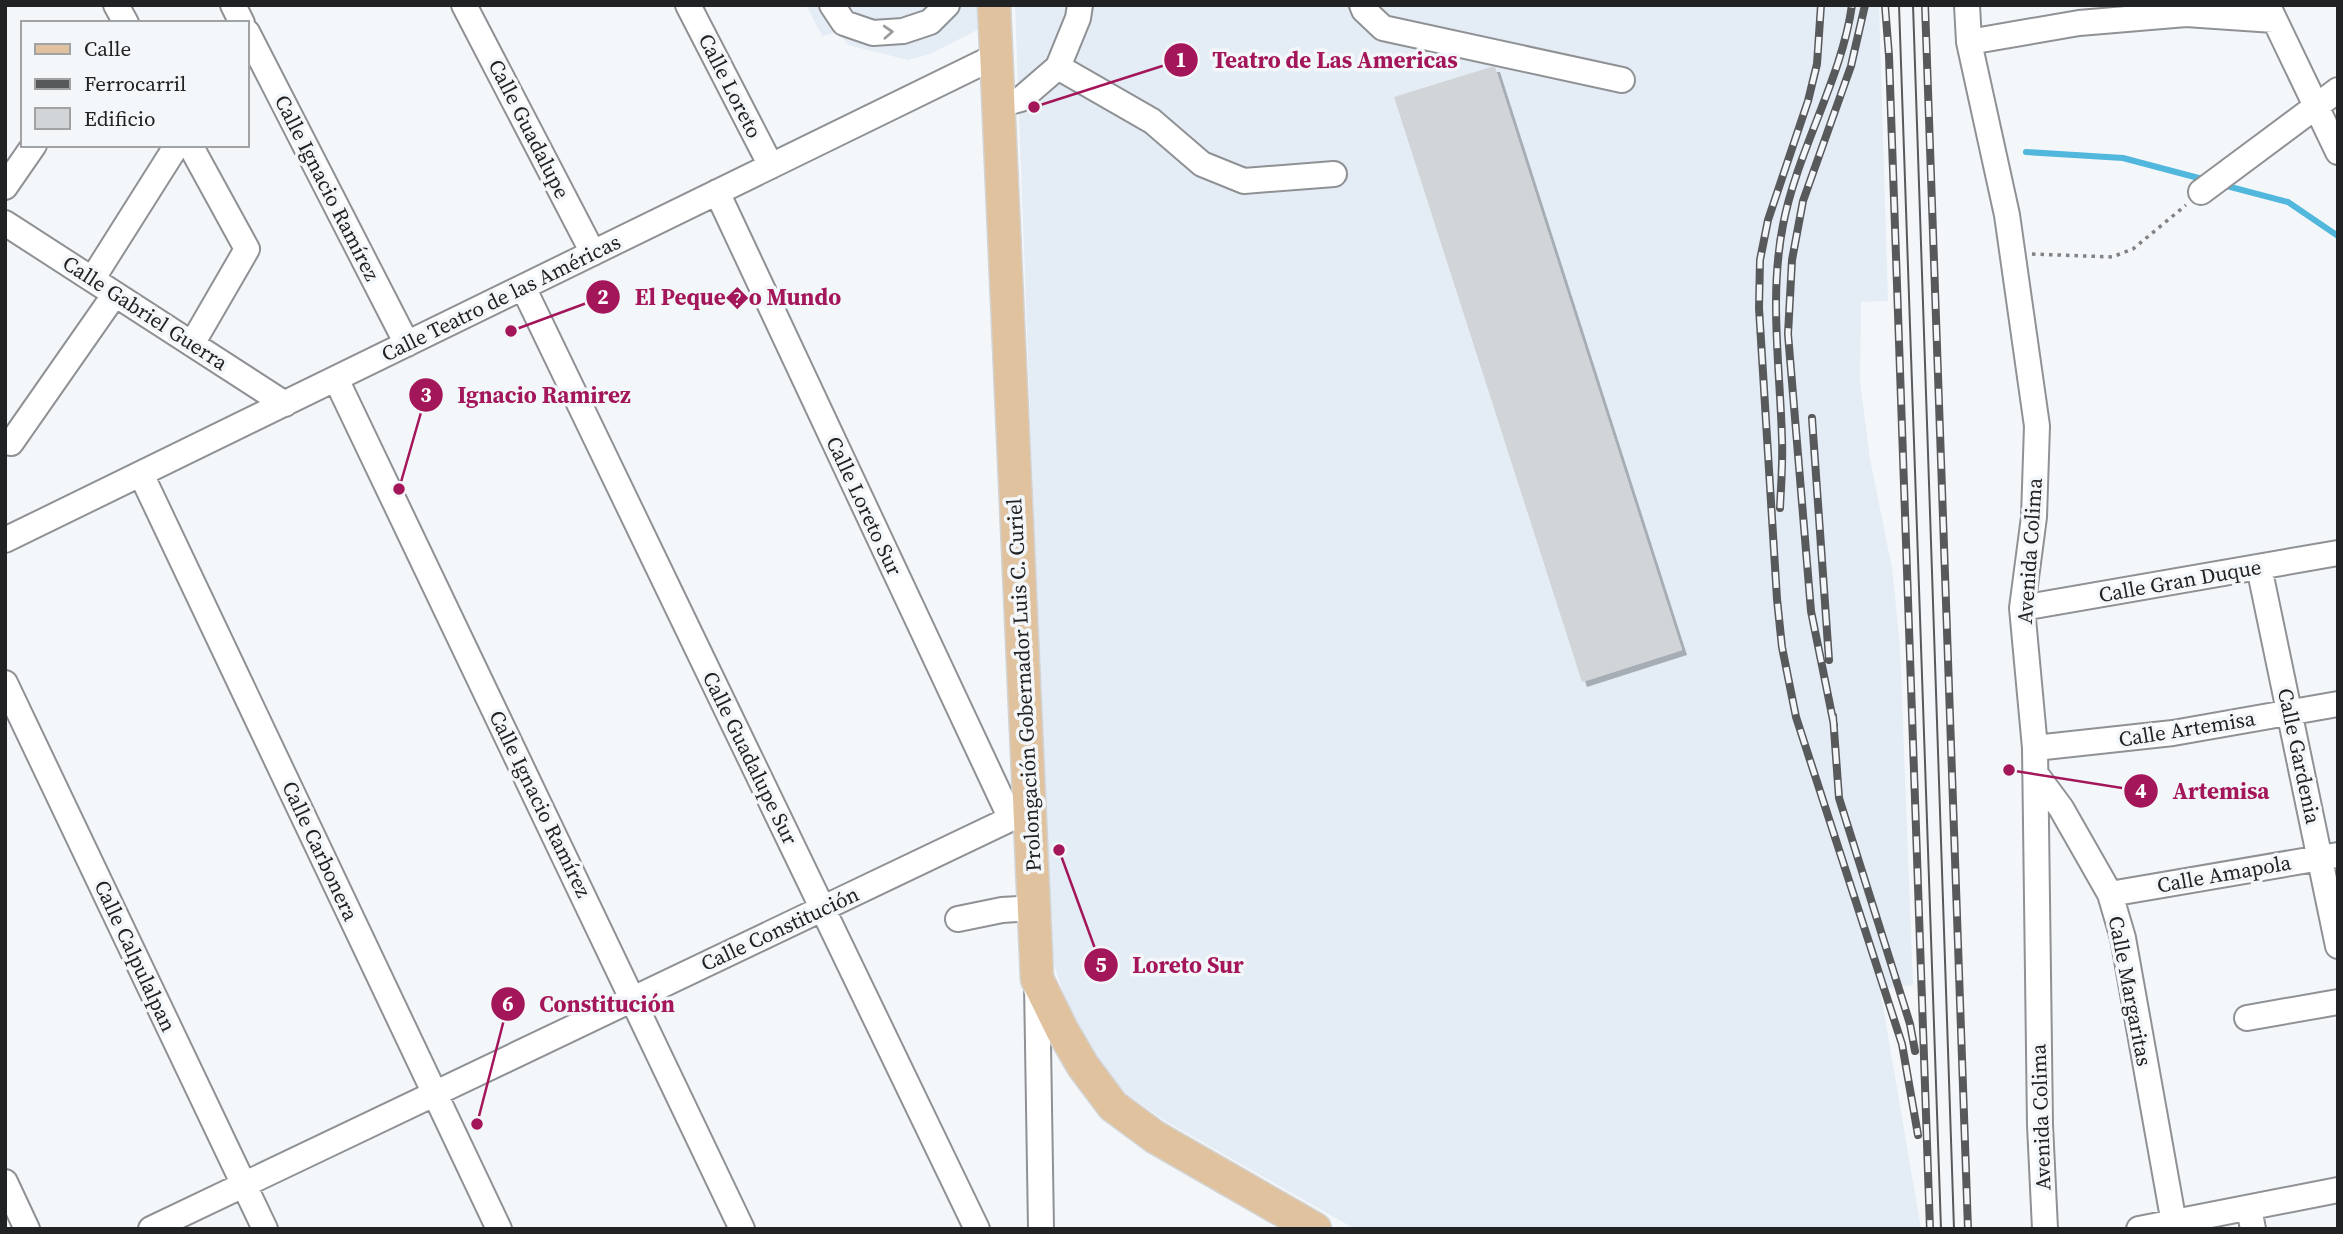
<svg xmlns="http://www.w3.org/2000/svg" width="2343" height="1234" font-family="'Source Serif 4',serif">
  <defs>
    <filter id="shadow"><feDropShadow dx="5" dy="5" stdDeviation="0" flood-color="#0004"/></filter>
  </defs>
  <rect width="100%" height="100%" fill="#f4f7fa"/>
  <path fill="#e4ecf5" d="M 806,5 L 987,5 L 987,25 L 930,54 L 908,60 L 848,45 L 839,32 L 822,36 Z
    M 1015,5 L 1879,5 L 1888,301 L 1861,302 L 1860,381 L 1870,459 L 1892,568 L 1900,646 L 1913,985 L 1880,989 L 1921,1229 L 1355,1229 L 1165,1121 L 1129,1096 L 1102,1066 L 1072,1018 L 1050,953 Z"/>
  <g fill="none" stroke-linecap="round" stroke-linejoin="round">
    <path stroke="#51b7dc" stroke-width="6" d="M 2026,152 L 2123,158 L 2206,180
      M 2223,185 L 2288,202 L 2338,236"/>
  </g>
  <path fill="#d2d5d8" filter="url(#shadow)" d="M 1491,67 L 1495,67 L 1682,650 L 1582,682 L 1394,97 Z"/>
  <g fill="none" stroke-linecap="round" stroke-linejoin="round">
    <g stroke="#8f9194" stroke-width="28">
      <path id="minor" d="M 116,5 L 126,23
        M 233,5 L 242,23
        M 464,5 L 593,253
        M 688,5 L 771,166
        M 832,5 L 844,23 L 873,33 L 903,31 L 930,22 L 947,5
        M 1362,5 L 1364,10 L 1383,28 L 1622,80
        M 1967,5 L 1969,42 L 2007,215 L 2037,426 L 2034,517 L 2022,608 L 2035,748 L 2040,1125 L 2045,1229
        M 2268,6 L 2338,152
        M 247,32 L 407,344
        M 1969,42 L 2079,23 L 2186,14 L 2274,20
        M 1058,67 L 1152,121 L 1202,164 L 1244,181 L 1334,174
        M 998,105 L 1021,99 L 1058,67 L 1078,18 L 1080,5
        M 190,145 L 247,249 L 192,344
        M 5,187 L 34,145
        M 717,192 L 1011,819
        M 2201,192 L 2338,90
        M 5,223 L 285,404
        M 93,278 L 177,145
        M 523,287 L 977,1229
        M 336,379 L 742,1229
        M 5,442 L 11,443 L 115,294
        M 141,474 L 499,1229
        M 5,540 L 996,56
        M 2259,567 L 2338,946
        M 2022,608 L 2338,553
        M 5,683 L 265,1229
        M 2035,748 L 2173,733 L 2338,704
        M 2035,773 L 2061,808 L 2110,894 L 2123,938 L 2175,1229
        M 2110,894 L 2338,855
        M 958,919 L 1002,910 L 1034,908
        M 1037,983 L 1041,1229
        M 2247,1018 L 2338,1002
        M 5,1182 L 27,1229
        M 2249,1208 L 2253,1229
        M 151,1229 L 1029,810
        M 2139,1229 L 2338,1190"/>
    </g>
    <g stroke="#d3d3d3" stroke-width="35">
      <path id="major" d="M 994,5 L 1037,979 L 1062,1030 L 1083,1066 L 1113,1106 L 1155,1137 L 1315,1229"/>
    </g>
    <path stroke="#808284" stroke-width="3.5" stroke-dasharray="3.5 5" stroke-linecap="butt" d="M 2032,254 L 2112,257 L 2133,249 L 2186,205"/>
    <use href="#minor" stroke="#fff" stroke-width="24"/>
    <use href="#major" stroke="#e0c29e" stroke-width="32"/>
    <path stroke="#58595b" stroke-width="2" d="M 1899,5 L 1941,1229
      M 1913,5 L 1954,1229"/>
    <g stroke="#58595b" stroke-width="8">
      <path id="rail" d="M 1821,5 L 1817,64 L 1808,101 L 1768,220 L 1760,260 L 1759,308 L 1777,599 L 1782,647 L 1796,717 L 1902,1044 L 1918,1135
        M 1885,5 L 1889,56 L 1930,1229
        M 1925,5 L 1968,1229
        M 1812,418 L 1829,660
        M 1780,508 C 1781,485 1783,462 1782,439 C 1780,367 1769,296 1783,225 C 1797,151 1842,78 1852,5
        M 1833,716 L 1839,798 L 1910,1024 L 1915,1051
        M 1834,725 L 1811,611 L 1788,334 L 1792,260 L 1803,201 L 1851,66 L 1865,5"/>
    </g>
    <use href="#rail" stroke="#f4f7fa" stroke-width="5" stroke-dasharray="16" stroke-linecap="butt"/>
  </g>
  <defs><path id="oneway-chevron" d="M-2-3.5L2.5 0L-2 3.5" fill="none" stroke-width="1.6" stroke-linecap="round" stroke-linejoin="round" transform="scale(1.75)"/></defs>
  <use stroke="#9b9c9c" href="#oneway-chevron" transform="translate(888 32) rotate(-3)"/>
  <g text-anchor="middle" stroke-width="7" stroke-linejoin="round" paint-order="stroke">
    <g font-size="21" fill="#212223" stroke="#f4f7fa">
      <text transform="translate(730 86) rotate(63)" y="7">Calle Loreto</text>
      <text transform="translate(529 129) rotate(63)" y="7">Calle Guadalupe</text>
      <text transform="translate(327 188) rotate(63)" y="7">Calle Ignacio Ramírez</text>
      <text transform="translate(501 298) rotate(-26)" y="7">Calle Teatro de las Américas</text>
      <text transform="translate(145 313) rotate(33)" y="7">Calle Gabriel Guerra</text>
      <text transform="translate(864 506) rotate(65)" y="7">Calle Loreto Sur</text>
      <text transform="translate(2030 551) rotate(-86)" y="7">Avenida Colima</text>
      <text transform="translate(2180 581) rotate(-10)" y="7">Calle Gran Duque</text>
      <text transform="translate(1024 685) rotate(-93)" y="7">Prolongación Gobernador Luis C. Curiel</text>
      <text transform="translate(2187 729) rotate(-9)" y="7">Calle Artemisa</text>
      <text transform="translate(2299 756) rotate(78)" y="7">Calle Gardenia</text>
      <text transform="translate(750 758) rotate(64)" y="7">Calle Guadalupe Sur</text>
      <text transform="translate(540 804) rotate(64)" y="7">Calle Ignacio Ramírez</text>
      <text transform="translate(320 851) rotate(65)" y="7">Calle Carbonera</text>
      <text transform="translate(2224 874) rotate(-10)" y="7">Calle Amapola</text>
      <text transform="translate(780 929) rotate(-25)" y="7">Calle Constitución</text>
      <text transform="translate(135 956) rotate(65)" y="7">Calle Calpulalpan</text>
      <text transform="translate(2130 991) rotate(79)" y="7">Calle Margaritas</text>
      <text transform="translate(2041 1117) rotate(-92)" y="7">Avenida Colima</text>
    </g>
  </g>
  <path fill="none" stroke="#a4165a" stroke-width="2.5" d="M1034 107L1181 60M511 331L603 297M399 489L426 395M2009 770L2141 791M1059 850L1101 965M477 1124L508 1004"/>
  <g fill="#a4165a" stroke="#f4f7fa" stroke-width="2.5">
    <circle cx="1034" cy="107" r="7"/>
    <circle cx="511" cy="331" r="7"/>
    <circle cx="399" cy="489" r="7"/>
    <circle cx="2009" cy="770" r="7"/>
    <circle cx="1059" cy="850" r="7"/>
    <circle cx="477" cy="1124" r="7"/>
    <circle cx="1181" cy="60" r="18"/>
    <circle cx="603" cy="297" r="18"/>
    <circle cx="426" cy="395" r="18"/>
    <circle cx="2141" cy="791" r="18"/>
    <circle cx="1101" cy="965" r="18"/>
    <circle cx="508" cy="1004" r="18"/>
  </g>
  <g font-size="21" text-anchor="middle" font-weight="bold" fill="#fff">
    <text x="1181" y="67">1</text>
    <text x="603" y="304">2</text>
    <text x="426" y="402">3</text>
    <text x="2141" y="798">4</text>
    <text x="1101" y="972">5</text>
    <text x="508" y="1011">6</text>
  </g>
  <g font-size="23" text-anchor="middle" font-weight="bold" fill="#a4165a" stroke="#f4f7fa" stroke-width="7" stroke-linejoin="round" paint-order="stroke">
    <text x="1335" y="68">Teatro de Las Americas</text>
    <text x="738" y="305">El Peque�o Mundo</text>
    <text x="544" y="403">Ignacio Ramirez</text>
    <text x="2221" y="799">Artemisa</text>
    <text x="1188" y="973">Loreto Sur</text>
    <text x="607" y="1012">Constitución</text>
  </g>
  <rect width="2343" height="1234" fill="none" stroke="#212223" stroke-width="14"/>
  <rect x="21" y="21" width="228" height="126" fill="#f4f7fa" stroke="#a0a2a4" stroke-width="2"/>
  <rect x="35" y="44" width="35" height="10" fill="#e0c29e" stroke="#a0a2a4" stroke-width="2"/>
  <text x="84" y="56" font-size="21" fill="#212223">Calle</text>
  <rect x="35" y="79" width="35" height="10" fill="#58595b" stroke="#a0a2a4" stroke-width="2"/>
  <text x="84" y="91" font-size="21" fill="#212223">Ferrocarril</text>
  <rect x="35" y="108" width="35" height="21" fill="#d2d5d8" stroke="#a0a2a4" stroke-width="2"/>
  <text x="84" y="126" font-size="21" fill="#212223">Edificio</text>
</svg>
